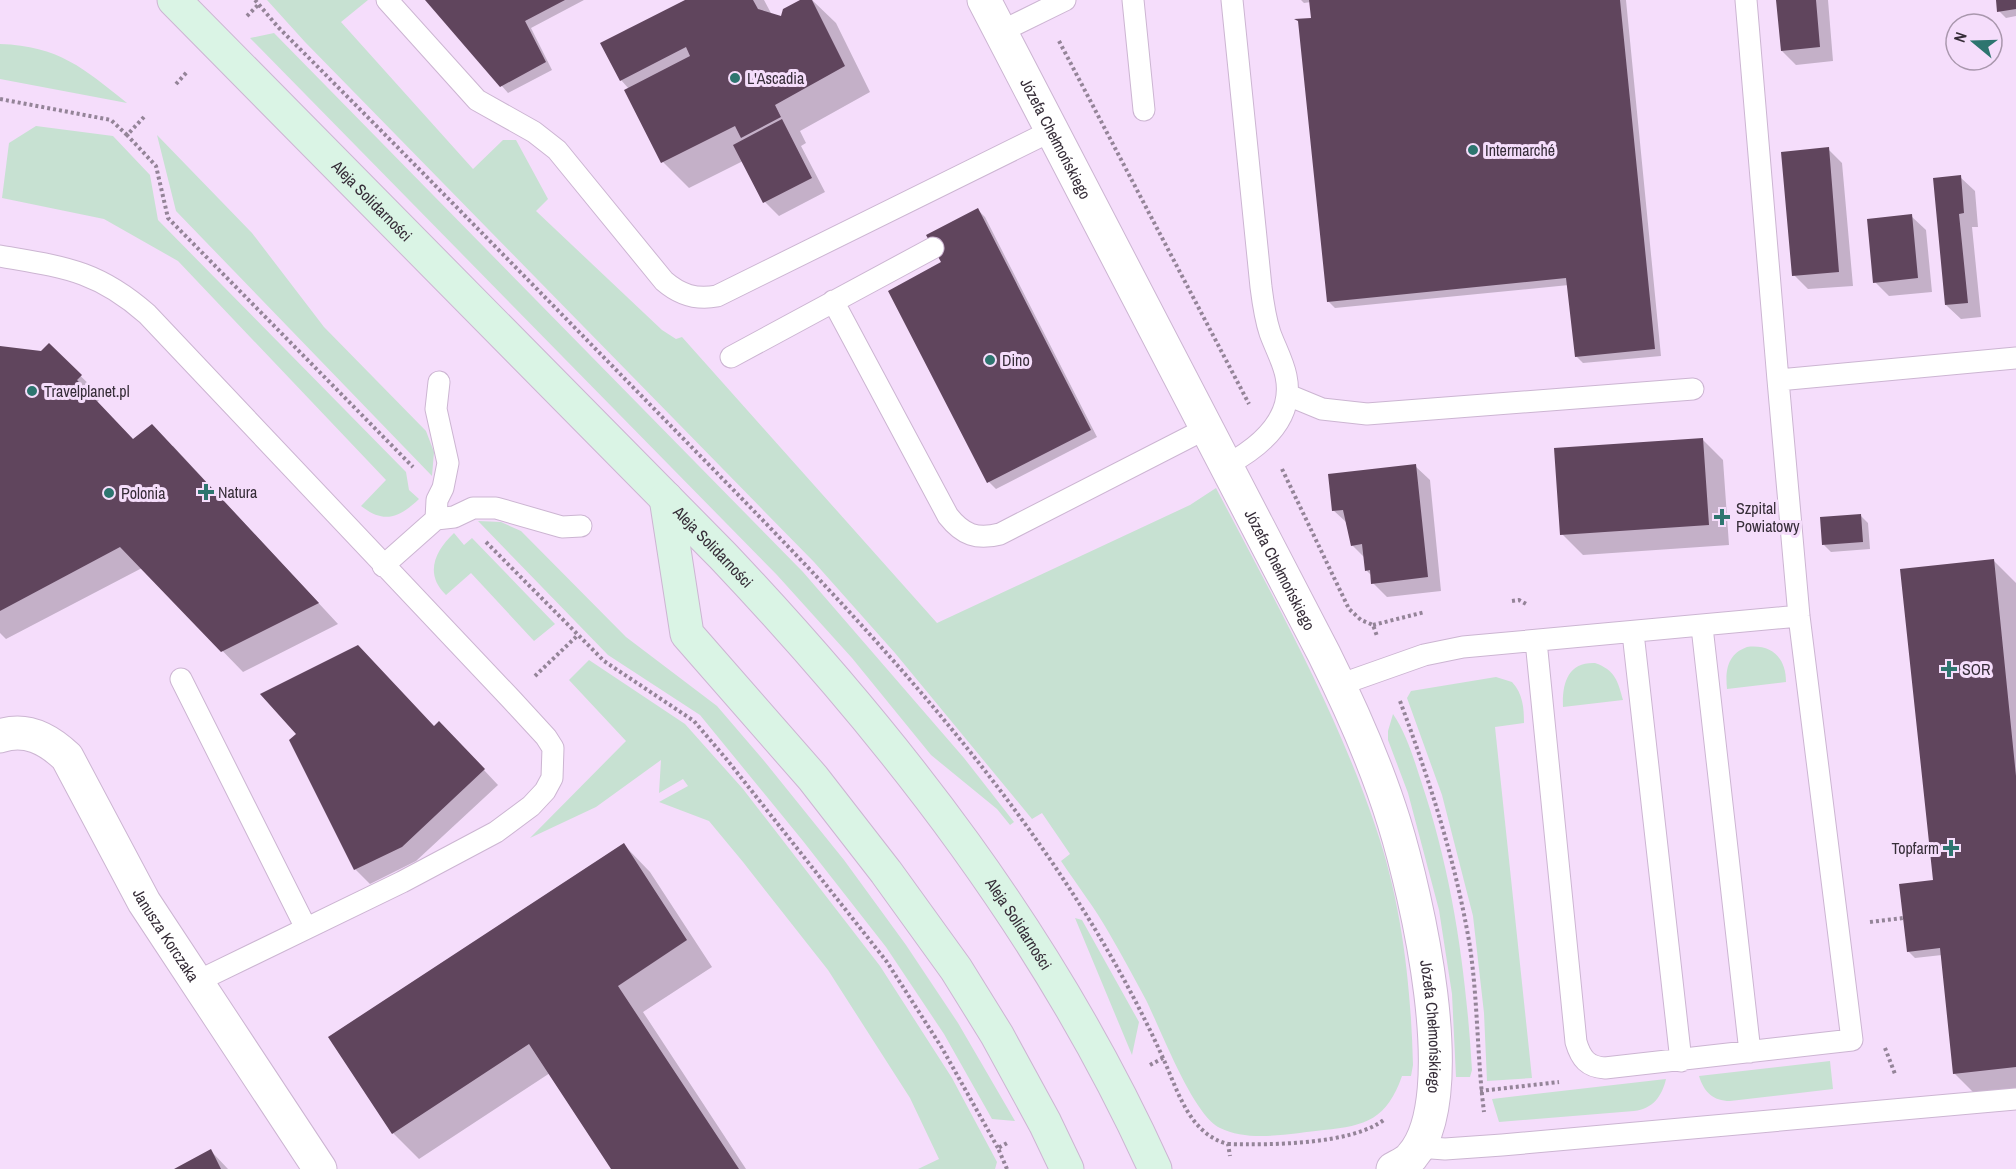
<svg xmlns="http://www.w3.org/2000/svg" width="2016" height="1169" font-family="'Archivo Narrow',sans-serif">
  <rect width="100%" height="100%" fill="#f5ddfb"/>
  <path fill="#c7e1d2" d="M 267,0 L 368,0 L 341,22 L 473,169 L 503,140 L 516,140 L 548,199 L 536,211 L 662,330 L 676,339 L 682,337 L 937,623 L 1190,505 L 1216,488 C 1274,599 1336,709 1376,828 C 1402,904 1411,986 1413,1065 L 1411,1076 L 1402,1076 C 1387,1119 1366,1126 1324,1130 C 1292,1133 1250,1143 1220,1128 C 1193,1115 1161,1030 1146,1000 C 1134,978 1122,955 1109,933 C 1095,908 1077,885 1061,861 L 1070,854 L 1042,813 L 1032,819 L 895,653 L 814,562 L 305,42 Z
    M 274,33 L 803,572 L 964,758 L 1014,822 L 1010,825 L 997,809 L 931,755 L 852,658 L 777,575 L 250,38 Z
    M 0,44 C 59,46 83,68 127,103 L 0,79 Z
    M 36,126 L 113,136 L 150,175 L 158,220 L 406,472 L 409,490 L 419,499 C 399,518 384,524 361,506 L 386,480 L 178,261 L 104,219 L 2,198 L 9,143 Z
    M 157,135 L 252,233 L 324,327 L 426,431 L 434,452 L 432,476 L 176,211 Z
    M 478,521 L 501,522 L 521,531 L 626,637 L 717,706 L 765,762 L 844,860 L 906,945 L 958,1023 L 1015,1121 L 992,1119 L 944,1034 L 886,947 L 803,841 L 700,715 L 608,655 Z
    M 454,533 L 464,545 L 472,538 L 555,624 L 534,641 L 471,573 L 446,595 C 424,574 435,551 454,533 Z
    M 1747,647 C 1772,644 1786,658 1786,682 L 1727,689 C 1725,669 1728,654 1747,647 Z
    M 589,660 L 685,724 L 743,789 L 880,966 L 952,1078 L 997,1162 L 995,1169 L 918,1169 L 939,1159 L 910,1098 L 828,970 L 743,862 L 709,821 L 659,802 L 688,786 L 683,779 L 659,793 L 661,760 L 596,807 L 530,838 L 626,741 L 569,680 Z
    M 1595,663 C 1615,670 1618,681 1623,700 L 1563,707 C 1562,683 1568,662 1595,663 Z
    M 1496,677 L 1512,682 C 1523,694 1524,708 1524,723 L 1495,727 L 1532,1078 L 1487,1081 L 1484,1013 L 1473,916 L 1442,795 L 1407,698 L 1411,691 Z
    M 1393,714 C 1406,733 1414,759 1421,781 C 1453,876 1466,971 1472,1070 L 1470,1077 L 1456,1077 L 1452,994 L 1439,910 L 1408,793 L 1388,740 L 1388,731 Z
    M 1075,918 L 1082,920 L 1139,1022 L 1132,1055 Z
    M 1830,1061 L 1833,1089 L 1730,1101 C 1713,1101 1704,1092 1699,1076 Z
    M 1666,1079 C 1662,1096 1653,1109 1634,1111 L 1499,1122 L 1492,1099 Z"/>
  <path fill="#0003" d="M 427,0 L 584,0 L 531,28 L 552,70 L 508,93 Z
    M 689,0 L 764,0 L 772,15 L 782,18 L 804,0 L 812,0 L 836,23 L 870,92 L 800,131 L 806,143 L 801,146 L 825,192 L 779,216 L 765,202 L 743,161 L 689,188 L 663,162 L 629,89 L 621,80 Z
    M 1301,0 L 1626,0 L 1661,356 L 1583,363 L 1576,356 L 1569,285 L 1335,308 L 1328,301 L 1313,19 L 1311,2 L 1304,3 Z
    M 1777,0 L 1828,0 L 1833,61 L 1796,65 L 1782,51 Z
    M 1997,0 L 2016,0 L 2016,16 L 2006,18 L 1999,11 Z
    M 1828,149 L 1842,163 L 1853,286 L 1808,289 L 1794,275 Z
    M 1960,177 L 1975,191 L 1978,227 L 1972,227 L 1981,317 L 1961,319 L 1946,305 Z
    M 978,210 L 985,217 L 1097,437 L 996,489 L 989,482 L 943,262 Z
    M 1911,216 L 1926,230 L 1932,292 L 1889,296 L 1875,282 Z
    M 49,345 L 102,397 L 97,402 L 134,441 L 173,446 L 338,624 L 243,672 L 142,568 L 6,639 L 0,633 L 0,348 L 41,353 Z
    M 1702,439 L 1723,460 L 1729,545 L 1583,555 L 1562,534 Z
    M 1415,466 L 1430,480 L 1441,591 L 1387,597 L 1373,583 L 1372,576 L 1366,570 L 1365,558 L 1352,545 L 1346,522 L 1333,510 Z
    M 1861,516 L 1868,523 L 1870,549 L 1831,552 L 1824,545 Z
    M 1993,560 L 2016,583 L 2016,1104 L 1988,1107 L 1954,1073 L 1942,955 L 1915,958 L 1908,951 L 1934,881 Z
    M 434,728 L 453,737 L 498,785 L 416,861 L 370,884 L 355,869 L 291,741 Z
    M 624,845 L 650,872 L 712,967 L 643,1012 L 746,1169 L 613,1169 L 550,1073 L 419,1159 L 393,1133 Z
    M 211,1151 L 228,1169 L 177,1169 Z"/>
  <path fill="#60455d" d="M 425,0 L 565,0 L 525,21 L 546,62 L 500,87 Z
    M 685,0 L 753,0 L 758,9 L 781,16 L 783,9 L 800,0 L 812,0 L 845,66 L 775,105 L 781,117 L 741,138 L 735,126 L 661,163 L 624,90 L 690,56 L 686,47 L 620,81 L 600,43 Z
    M 1309,0 L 1620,0 L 1655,349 L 1575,357 L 1566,278 L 1327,302 L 1298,21 L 1294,19 L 1311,18 Z
    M 1776,0 L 1816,0 L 1820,47 L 1781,51 Z
    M 1996,0 L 2016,0 L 2016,9 L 1997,12 Z
    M 782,119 L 812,178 L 763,203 L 733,145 Z
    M 1829,147 L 1839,272 L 1792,276 L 1781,152 Z
    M 1961,175 L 1964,213 L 1959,214 L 1968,303 L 1945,305 L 1933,178 Z
    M 978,208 L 1091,430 L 987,483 L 888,291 L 941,262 L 926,235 Z
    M 1912,214 L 1918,278 L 1873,283 L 1867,219 Z
    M 49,343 L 82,375 L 77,380 L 133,439 L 152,424 L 319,603 L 221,652 L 120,547 L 0,611 L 0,346 L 41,351 Z
    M 1703,438 L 1709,525 L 1560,535 L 1554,448 Z
    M 1416,464 L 1428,577 L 1371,584 L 1370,570 L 1365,571 L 1362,544 L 1351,546 L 1343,510 L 1332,511 L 1328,474 Z
    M 1861,514 L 1863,542 L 1822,545 L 1820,517 Z
    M 1994,559 L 2016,776 L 2016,1067 L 1953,1074 L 1940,948 L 1907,952 L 1899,884 L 1933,880 L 1900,569 Z
    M 358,645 L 434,726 L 439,721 L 485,769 L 402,847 L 354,870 L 289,740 L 296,734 L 260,694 Z
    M 624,843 L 687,940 L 618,986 L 739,1169 L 611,1169 L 529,1044 L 392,1134 L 328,1037 Z
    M 211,1149 L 221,1169 L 174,1169 Z"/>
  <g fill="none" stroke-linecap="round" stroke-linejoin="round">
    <g stroke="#ccb5d2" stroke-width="23">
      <path id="service" d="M 387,0 L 477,100 L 534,132 L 557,150 L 664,281 C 680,295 696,300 717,296 L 1051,131
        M 1133,0 L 1144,110
        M 1746,0 L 1778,380
        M 1000,32 L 1065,0
        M 0,256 C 63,267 97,270 147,314 L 511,699 L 546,737 L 553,748 L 552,778 L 545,791 L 531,806 L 496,832 L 402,882 L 196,982
        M 833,301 L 948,516 C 963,535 977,540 1000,534 L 1207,428
        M 731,357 L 933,248
        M 1288,395 L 1322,409 L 1367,414 L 1693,389
        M 1227,465 C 1260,447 1295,419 1286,376 C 1283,361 1275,347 1270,333 C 1265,318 1263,303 1261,287 L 1232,0
        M 436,519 L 437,500 L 443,488 L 448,463 L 436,409 L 439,382
        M 383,566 L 436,519 L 454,517 L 473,508 L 496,508 L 562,527 L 581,526
        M 1702,627 L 1750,1052
        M 1633,633 L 1681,1061
        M 1536,641 L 1576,1042 C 1581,1059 1588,1067 1605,1068 L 1852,1040 L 1799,616 L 1778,380 L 2016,358
        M 181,679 L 306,928
        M 1339,685 L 1424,655 L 1463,647 L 1799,616
        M 1418,1147 L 1445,1149 L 1502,1145 L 2016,1099"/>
    </g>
    <g stroke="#ccb5d2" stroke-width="35">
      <g id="minor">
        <path id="s1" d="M 984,0 L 1324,654 C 1351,708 1376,764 1394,822 C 1416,893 1464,1097 1412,1156 C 1408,1162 1400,1165 1393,1169"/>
        <path id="s2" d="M 0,736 C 26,727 48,739 67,757 L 144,902 L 320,1169"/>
      </g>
    </g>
    <g stroke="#ccb5d2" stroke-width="35">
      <g id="secondary">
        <path id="s3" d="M 174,0 L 723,556 C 897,740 1050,937 1155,1169"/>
        <path d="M 666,498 L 687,634 L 813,778 L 886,872 L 956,969 L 997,1035 L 1045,1123 L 1067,1169"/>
      </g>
    </g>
    <path stroke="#948498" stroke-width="4" stroke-dasharray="3 3" stroke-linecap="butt" d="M 255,0 L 278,27 C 409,158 539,291 668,423 C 855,614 1052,812 1163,1058
      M 247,16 L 258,5
      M 1059,41 L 1249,404
      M 176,84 L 187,72
      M 0,99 L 111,120 L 127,135
      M 144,117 L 127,135 L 156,166 L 168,218 L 413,467
      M 1282,469 L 1349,609 L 1361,620 L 1373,625 L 1377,636
      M 486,542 L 604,661 L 694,721 L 728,761 L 887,962 L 942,1048 L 998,1148
      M 1512,601 L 1519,600 L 1528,605
      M 1373,625 L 1425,612
      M 535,676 L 578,635
      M 1400,701 C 1430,782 1456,862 1470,947 C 1478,1002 1477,1057 1484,1112
      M 1870,922 L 1903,918
      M 1885,1048 L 1895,1074
      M 1150,1065 L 1163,1058 C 1178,1091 1189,1134 1228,1144 L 1230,1156
      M 1480,1091 L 1559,1082
      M 1228,1144 C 1270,1145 1352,1145 1385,1119
      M 1007,1169 L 998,1148 L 1009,1142"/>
    <use href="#service" stroke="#fff" stroke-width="21"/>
    <use href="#minor" stroke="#fff" stroke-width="33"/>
    <use href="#secondary" stroke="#daf4e5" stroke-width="33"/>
  </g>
  <g fill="#2d756f" stroke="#f5ddfb" stroke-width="2">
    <circle cx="735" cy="78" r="6"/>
    <circle cx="1473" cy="150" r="6"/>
    <circle cx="990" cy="360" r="6"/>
    <circle cx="32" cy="391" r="6"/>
    <path d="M203 483h6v6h6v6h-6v6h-6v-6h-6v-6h6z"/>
    <circle cx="109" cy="493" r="6"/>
    <path d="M1719 508h6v6h6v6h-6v6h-6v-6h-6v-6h6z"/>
    <path d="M1946 660h6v6h6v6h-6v6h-6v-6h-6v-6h6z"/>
    <path d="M1948 839h6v6h6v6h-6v6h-6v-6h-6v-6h6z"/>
  </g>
  <g text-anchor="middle" stroke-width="6" stroke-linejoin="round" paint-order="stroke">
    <g font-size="16" fill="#362d38" stroke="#f5ddfb" text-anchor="start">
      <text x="747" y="84">L'Ascadia</text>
      <text x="1485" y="156">Intermarché</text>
      <text x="1002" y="366">Dino</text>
      <text x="44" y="397">Travelplanet.pl</text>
      <text x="218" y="498">Natura</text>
      <text x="121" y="499">Polonia</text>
      <text x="1736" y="514">Szpital<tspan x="1736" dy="18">Powiatowy</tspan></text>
      <text x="1962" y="675">SOR</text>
      <text x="1939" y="854" text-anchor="end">Topfarm</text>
    </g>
    <g font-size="16" fill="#362d38" stroke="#f5ddfb">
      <text dy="6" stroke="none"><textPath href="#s1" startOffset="156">Józefa Chełmońskiego</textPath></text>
      <text dy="6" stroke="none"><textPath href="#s3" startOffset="282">Aleja Solidarności</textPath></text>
      <text dy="6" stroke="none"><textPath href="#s3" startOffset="768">Aleja Solidarności</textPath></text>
      <text dy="6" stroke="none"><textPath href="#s1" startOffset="642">Józefa Chełmońskiego</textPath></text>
      <text dy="6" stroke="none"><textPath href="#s3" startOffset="1254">Aleja Solidarności</textPath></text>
      <text dy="6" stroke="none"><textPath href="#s2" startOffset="278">Janusza Korczaka</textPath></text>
      <text dy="6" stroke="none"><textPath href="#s1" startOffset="1128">Józefa Chełmońskiego</textPath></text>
    </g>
  </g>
  <g transform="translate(1974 42) rotate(289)"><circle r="28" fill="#f5ddfb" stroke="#a997ad" stroke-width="1.5"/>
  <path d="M0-4.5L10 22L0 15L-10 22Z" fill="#2d756f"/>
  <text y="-9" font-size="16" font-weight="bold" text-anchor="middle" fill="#362d38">N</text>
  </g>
</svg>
